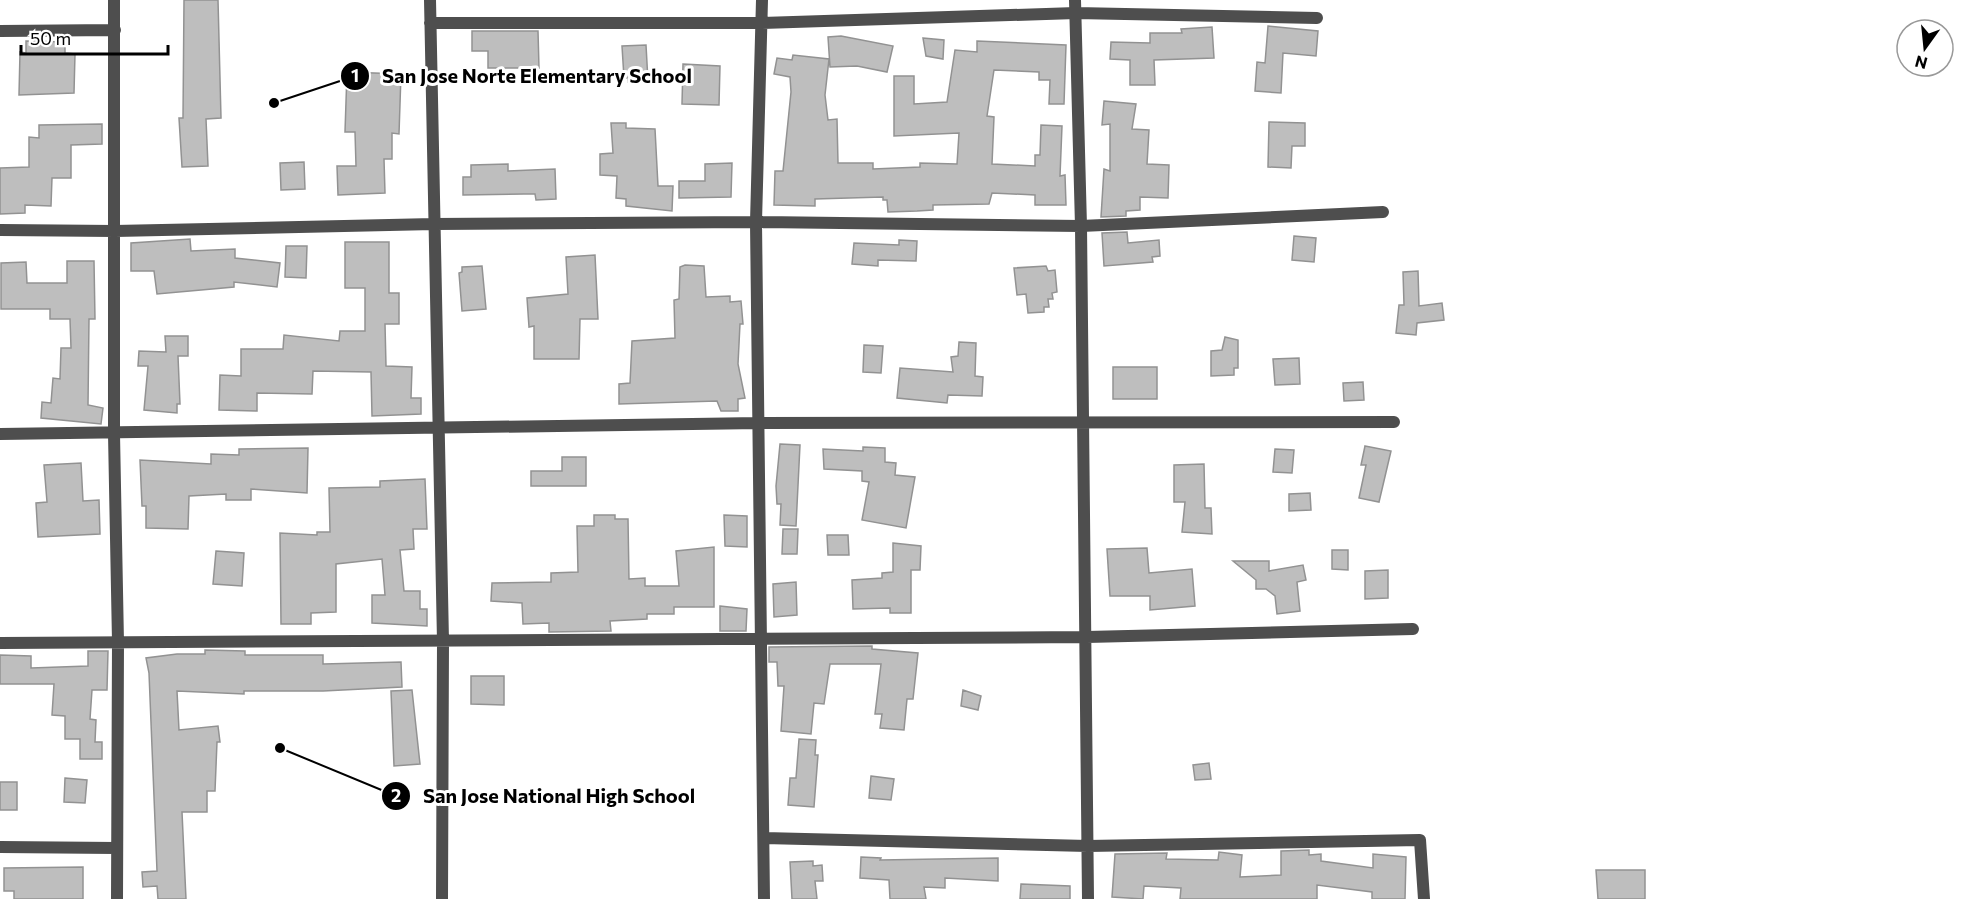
<svg xmlns="http://www.w3.org/2000/svg" width="1973" height="899" font-family="Commissioner,sans-serif">
  <rect width="100%" height="100%" fill="#fff"/>
  <path fill="#bebebe" stroke="#929292" stroke-width="1.5" d="M 184,0 L 218,0 L 221,118 L 206,119 L 208,166 L 182,167 L 179,118 L 183,118 Z
    M 1268,26 L 1318,31 L 1316,56 L 1283,53 L 1281,93 L 1255,91 L 1257,62 L 1265,63 Z
    M 1212,27 L 1214,58 L 1154,60 L 1155,85 L 1130,85 L 1130,60 L 1110,59 L 1111,42 L 1150,43 L 1150,33 L 1182,33 L 1181,29 Z
    M 472,31 L 538,31 L 539,68 L 488,68 L 488,51 L 472,51 Z
    M 841,36 L 893,46 L 887,72 L 857,66 L 830,67 L 828,37 Z
    M 923,38 L 944,40 L 943,59 L 926,56 Z
    M 26,41 L 65,42 L 65,53 L 75,54 L 74,93 L 19,95 L 20,52 L 26,53 Z
    M 977,41 L 1066,45 L 1064,104 L 1049,104 L 1050,80 L 1039,80 L 1039,72 L 994,70 L 987,116 L 994,117 L 992,164 L 1035,166 L 1035,155 L 1040,155 L 1041,125 L 1062,126 L 1060,176 L 1065,175 L 1066,205 L 1035,205 L 1035,195 L 992,193 L 989,204 L 933,205 L 933,210 L 917,211 L 888,212 L 887,200 L 883,200 L 883,197 L 815,199 L 815,206 L 774,205 L 775,171 L 783,171 L 791,92 L 790,77 L 774,74 L 777,58 L 792,60 L 793,55 L 829,59 L 825,95 L 828,120 L 837,119 L 838,163 L 873,163 L 873,169 L 920,167 L 920,163 L 957,164 L 959,133 L 894,136 L 894,76 L 914,76 L 914,104 L 947,102 L 955,50 L 977,52 Z
    M 646,45 L 648,81 L 628,82 L 628,78 L 624,78 L 622,46 Z
    M 683,64 L 720,66 L 719,105 L 682,104 Z
    M 347,72 L 401,74 L 399,134 L 392,133 L 392,159 L 384,159 L 385,193 L 338,195 L 337,166 L 356,166 L 355,132 L 345,132 Z
    M 1104,101 L 1136,104 L 1132,129 L 1149,130 L 1147,164 L 1169,165 L 1168,198 L 1140,197 L 1140,210 L 1126,211 L 1126,216 L 1101,217 L 1104,169 L 1110,171 L 1110,124 L 1102,125 Z
    M 1269,122 L 1305,123 L 1305,146 L 1292,146 L 1291,168 L 1268,167 Z
    M 611,123 L 626,123 L 626,128 L 655,129 L 658,186 L 673,186 L 672,211 L 626,206 L 626,199 L 616,198 L 617,176 L 600,175 L 600,154 L 613,153 Z
    M 102,124 L 102,144 L 71,145 L 71,178 L 52,178 L 51,206 L 25,205 L 25,213 L 0,214 L 0,168 L 29,167 L 29,137 L 39,138 L 39,125 Z
    M 304,162 L 305,189 L 281,190 L 280,163 Z
    M 732,163 L 731,197 L 679,198 L 679,181 L 705,181 L 705,164 Z
    M 508,164 L 508,171 L 555,169 L 556,199 L 536,200 L 535,194 L 524,194 L 463,195 L 463,177 L 471,177 L 471,165 Z
    M 1127,232 L 1128,243 L 1159,240 L 1160,256 L 1152,257 L 1153,262 L 1104,266 L 1102,233 Z
    M 1294,236 L 1316,238 L 1314,262 L 1292,260 Z
    M 190,239 L 191,251 L 235,249 L 235,258 L 280,263 L 277,287 L 234,282 L 234,287 L 157,294 L 154,271 L 131,271 L 131,243 Z
    M 899,240 L 917,241 L 916,261 L 878,260 L 878,266 L 852,264 L 854,243 L 899,245 Z
    M 345,242 L 389,242 L 389,293 L 399,293 L 399,324 L 385,324 L 386,366 L 412,367 L 411,398 L 421,398 L 421,414 L 372,416 L 371,372 L 313,371 L 312,394 L 257,393 L 257,411 L 219,410 L 220,375 L 241,376 L 241,349 L 283,349 L 284,335 L 339,341 L 340,331 L 365,331 L 365,288 L 345,288 Z
    M 286,246 L 307,246 L 306,278 L 285,277 Z
    M 595,255 L 598,319 L 580,319 L 579,359 L 534,359 L 534,326 L 529,327 L 527,298 L 568,294 L 566,257 Z
    M 67,261 L 94,261 L 95,319 L 89,319 L 88,405 L 103,408 L 101,424 L 41,418 L 42,402 L 51,403 L 53,378 L 60,379 L 61,348 L 71,348 L 70,319 L 50,319 L 50,309 L 1,309 L 1,263 L 26,262 L 27,283 L 67,283 Z
    M 685,265 L 704,266 L 706,297 L 730,296 L 730,302 L 741,301 L 743,324 L 740,324 L 738,364 L 745,398 L 738,399 L 738,411 L 721,411 L 717,401 L 619,404 L 619,384 L 630,383 L 632,341 L 675,338 L 674,300 L 679,299 L 680,267 Z
    M 482,266 L 486,309 L 462,311 L 459,273 L 462,272 L 462,267 Z
    M 1046,266 L 1048,271 L 1055,270 L 1057,292 L 1052,293 L 1053,299 L 1048,299 L 1049,307 L 1044,307 L 1044,312 L 1028,313 L 1026,294 L 1017,295 L 1014,268 Z
    M 1418,271 L 1419,306 L 1442,303 L 1444,320 L 1417,323 L 1416,335 L 1396,333 L 1399,305 L 1404,305 L 1403,272 Z
    M 165,336 L 188,336 L 188,356 L 178,356 L 180,404 L 177,404 L 177,413 L 144,410 L 148,366 L 138,366 L 139,351 L 166,352 Z
    M 1225,337 L 1238,340 L 1238,368 L 1234,368 L 1234,375 L 1211,376 L 1211,351 L 1222,350 Z
    M 959,342 L 976,343 L 975,376 L 983,377 L 982,396 L 948,395 L 947,403 L 897,398 L 900,368 L 953,372 L 951,357 L 958,356 Z
    M 864,345 L 883,346 L 881,373 L 863,372 Z
    M 1299,358 L 1300,384 L 1275,385 L 1273,359 Z
    M 1113,367 L 1157,367 L 1157,399 L 1113,399 Z
    M 1363,382 L 1364,400 L 1344,401 L 1343,383 Z
    M 780,444 L 800,445 L 796,526 L 780,525 L 781,504 L 777,504 L 776,486 Z
    M 1365,446 L 1391,451 L 1379,502 L 1359,498 L 1366,465 L 1361,465 Z
    M 863,447 L 885,448 L 885,462 L 896,463 L 895,475 L 915,477 L 906,528 L 862,520 L 869,482 L 862,481 L 862,471 L 824,469 L 823,449 L 863,451 Z
    M 308,448 L 307,493 L 251,489 L 251,500 L 226,500 L 226,494 L 189,496 L 188,529 L 146,528 L 146,506 L 142,506 L 140,460 L 211,464 L 211,454 L 239,455 L 239,449 Z
    M 1275,449 L 1294,450 L 1292,473 L 1273,472 Z
    M 562,457 L 586,457 L 586,486 L 531,486 L 531,471 L 562,471 Z
    M 81,463 L 83,501 L 99,500 L 100,534 L 38,537 L 36,503 L 47,502 L 44,465 Z
    M 1204,464 L 1205,508 L 1211,508 L 1212,534 L 1182,532 L 1185,502 L 1174,502 L 1174,465 Z
    M 425,479 L 427,529 L 413,529 L 414,549 L 400,550 L 404,591 L 420,591 L 420,609 L 427,609 L 427,626 L 372,623 L 372,595 L 385,595 L 382,559 L 336,564 L 336,612 L 311,613 L 311,624 L 281,624 L 280,533 L 317,535 L 317,532 L 330,532 L 329,488 L 380,487 L 380,481 Z
    M 1310,493 L 1311,510 L 1289,511 L 1289,494 Z
    M 594,515 L 615,515 L 615,519 L 628,519 L 629,579 L 645,578 L 645,586 L 679,586 L 676,551 L 714,547 L 714,607 L 674,607 L 674,614 L 647,614 L 647,619 L 610,621 L 611,631 L 549,632 L 549,623 L 523,624 L 522,603 L 491,601 L 492,583 L 551,582 L 551,573 L 578,572 L 577,526 L 594,526 Z
    M 724,515 L 747,516 L 747,547 L 725,546 Z
    M 783,529 L 798,529 L 797,554 L 782,554 Z
    M 827,535 L 848,535 L 849,555 L 828,555 Z
    M 893,543 L 921,546 L 920,570 L 911,570 L 911,613 L 890,613 L 890,608 L 853,609 L 852,580 L 882,578 L 882,573 L 893,572 Z
    M 1147,548 L 1149,573 L 1192,569 L 1195,606 L 1150,610 L 1150,596 L 1110,596 L 1107,549 Z
    M 1332,550 L 1348,550 L 1348,570 L 1332,569 Z
    M 216,551 L 244,553 L 242,586 L 213,584 Z
    M 1233,561 L 1269,561 L 1269,571 L 1303,565 L 1306,580 L 1297,582 L 1300,611 L 1277,614 L 1275,596 L 1266,589 L 1256,589 L 1256,580 Z
    M 1388,570 L 1388,598 L 1365,599 L 1365,571 Z
    M 796,582 L 797,615 L 774,617 L 773,584 Z
    M 720,606 L 747,609 L 746,631 L 720,631 Z
    M 872,646 L 872,649 L 918,653 L 913,699 L 907,699 L 904,730 L 880,728 L 882,714 L 875,714 L 881,664 L 830,664 L 824,704 L 814,703 L 811,734 L 781,731 L 784,686 L 778,686 L 777,662 L 769,662 L 769,647 Z
    M 205,650 L 245,651 L 245,655 L 323,655 L 323,664 L 401,662 L 402,687 L 323,691 L 244,691 L 244,694 L 177,691 L 179,730 L 218,726 L 220,742 L 217,742 L 215,791 L 207,791 L 207,812 L 182,812 L 186,899 L 158,899 L 157,886 L 143,887 L 142,872 L 157,871 L 149,673 L 146,658 L 177,654 L 205,654 Z
    M 88,651 L 108,651 L 107,690 L 92,690 L 90,719 L 96,720 L 95,742 L 102,742 L 102,759 L 80,759 L 80,739 L 65,739 L 65,716 L 52,715 L 54,684 L 0,684 L 0,655 L 31,656 L 31,668 L 88,666 Z
    M 471,676 L 504,676 L 504,705 L 471,704 Z
    M 412,690 L 420,764 L 394,766 L 391,691 Z
    M 963,690 L 981,696 L 978,710 L 961,706 Z
    M 799,739 L 816,740 L 815,755 L 818,755 L 814,807 L 788,805 L 790,778 L 796,778 Z
    M 1209,763 L 1211,779 L 1195,780 L 1193,765 Z
    M 871,776 L 894,779 L 891,800 L 869,798 Z
    M 65,778 L 87,780 L 85,803 L 64,802 Z
    M 0,782 L 17,782 L 17,810 L 0,810 Z
    M 1309,850 L 1309,855 L 1321,854 L 1321,861 L 1373,868 L 1373,854 L 1406,857 L 1405,899 L 1372,899 L 1372,892 L 1317,885 L 1317,899 L 1180,899 L 1181,888 L 1144,886 L 1143,899 L 1112,897 L 1115,854 L 1167,853 L 1166,859 L 1218,860 L 1219,852 L 1242,855 L 1240,877 L 1281,875 L 1281,851 Z
    M 861,857 L 881,858 L 880,860 L 998,858 L 998,881 L 945,878 L 945,888 L 924,887 L 926,899 L 890,899 L 889,880 L 860,878 Z
    M 813,861 L 813,866 L 822,865 L 823,881 L 815,881 L 817,899 L 792,899 L 790,862 Z
    M 83,867 L 83,899 L 14,899 L 14,891 L 4,891 L 4,868 Z
    M 1596,870 L 1645,870 L 1645,899 L 1598,899 Z
    M 1021,884 L 1070,886 L 1070,899 L 1020,899 Z"/>
  <g fill="none" stroke-linecap="round" stroke-linejoin="round">
    <path stroke="#4e4e4e" stroke-width="12" d="M 114,0 L 114,434 L 118,642 L 117,899
      M 430,0 L 443,641 L 442,899
      M 762,0 L 756,222 L 764,899
      M 1075,0 L 1081,226 L 1088,899
      M 430,23 L 762,23 L 1076,13 L 1317,18
      M 0,31 L 115,30
      M 0,230 L 115,231 L 434,224 L 756,222 L 1081,226 L 1383,212
      M 0,434 L 759,423 L 1394,422
      M 0,643 L 1087,637 L 1413,629
      M 764,838 L 1088,846 L 1420,840 L 1424,899
      M 0,847 L 116,848"/>
  </g>
  <path fill="none" stroke="#000" stroke-width="2" d="M274 103L355 76M280 748L396 796"/>
  <g fill="#000" stroke="#fff" stroke-width="2">
    <circle cx="274" cy="103" r="6"/>
    <circle cx="280" cy="748" r="6"/>
    <circle cx="355" cy="76" r="15"/>
    <circle cx="396" cy="796" r="15"/>
  </g>
  <g font-size="18" text-anchor="middle" font-weight="bold" fill="#fff">
    <text x="355" y="82">1</text>
    <text x="396" y="802">2</text>
  </g>
  <g font-size="20" text-anchor="middle" font-weight="bold" fill="#000" stroke="#fff" stroke-width="6" stroke-linejoin="round" paint-order="stroke">
    <text x="537" y="83">San Jose Norte Elementary School</text>
    <text x="559" y="803">San Jose National High School</text>
  </g>
  <g transform="translate(1925 48) rotate(195)"><circle r="28" fill="#ffffff" stroke="#999999" stroke-width="1.5"/>
  <path d="M0-4.5L10 22L0 15L-10 22Z" fill="#000000"/>
  <text y="-9" font-size="16" font-weight="bold" text-anchor="middle" fill="#000000">N</text>
  </g>
  <path d="M21 45v9h147v-9" fill="none" stroke="#000000" stroke-width="3"/>
  <text x="30" y="45" font-size="18" fill="#000000" stroke="#ffffff" stroke-width="4.5" paint-order="stroke">50 m</text>
</svg>
